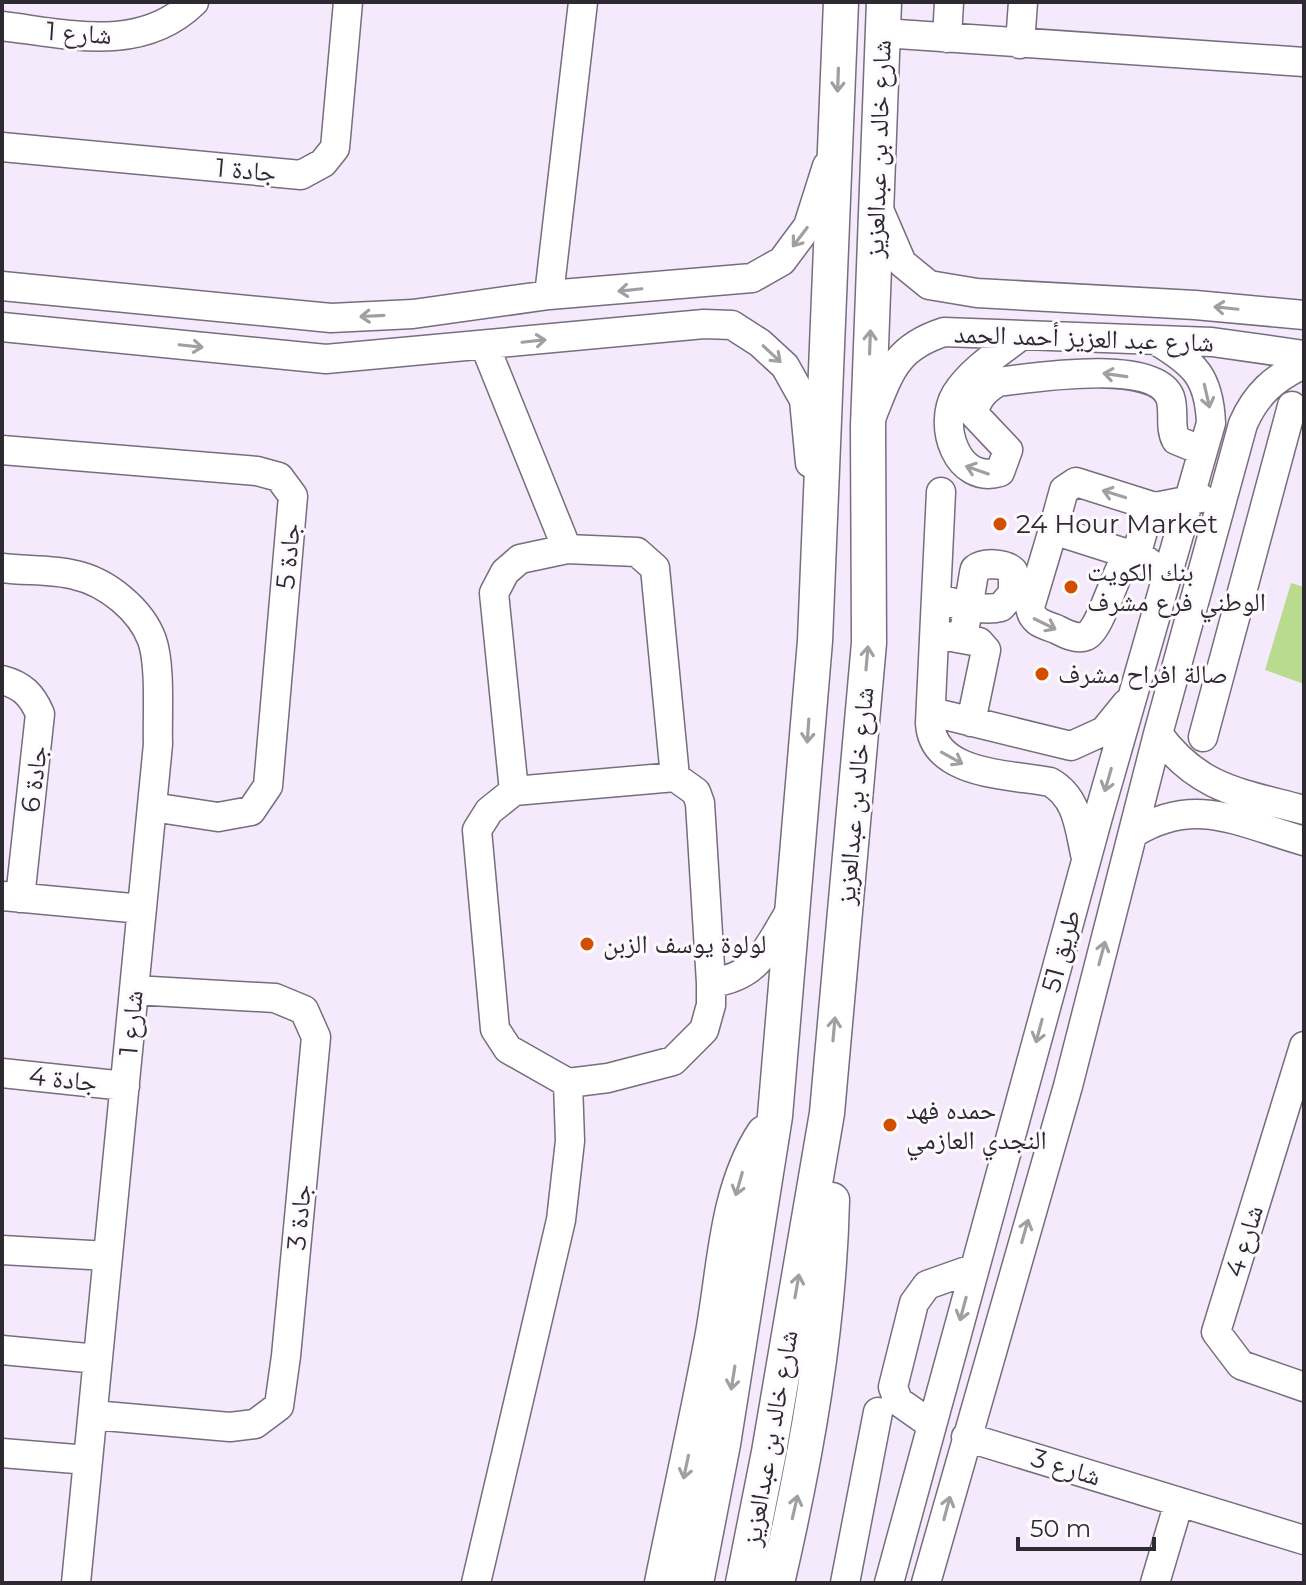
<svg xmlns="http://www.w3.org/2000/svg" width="1306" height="1585" font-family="Montserrat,'Noto Naskh Arabic',sans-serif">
  <rect width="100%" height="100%" fill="#f5e9fc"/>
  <path fill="#b9db90" d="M 1291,583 L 1304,587 L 1304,684 L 1265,670 Z"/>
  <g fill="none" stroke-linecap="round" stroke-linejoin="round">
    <g stroke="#776d7d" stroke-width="31">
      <path id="minor" d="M 2,26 C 68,34 141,54 194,2
        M 883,33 L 1304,62
        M 947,38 L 949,2
        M 1020,44 L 1023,2
        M 2,147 L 301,175 L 323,163 L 335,148 L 348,2
        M 877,205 L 902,263 L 929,285 L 977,293 L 1195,305 L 1304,315
        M 2,286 L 331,318 L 413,314 L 549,295 L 752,278 L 782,261 L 808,226 L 827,166
        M 549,295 L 583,2
        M 2,327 L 326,359 L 704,324 L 732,325 L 760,343 L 785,366 L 804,400 L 810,463
        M 1022,335 C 1000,352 971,370 956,394 C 937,425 957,485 1000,472 L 1008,450 L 973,413 C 978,398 984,390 998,382 C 1031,378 1154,358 1170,397 C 1175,411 1169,427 1176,440 L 1203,451
        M 485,346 L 567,549
        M 872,416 C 890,372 895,348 944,332 L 1212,342 L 1304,355
        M 2,450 L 257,471 L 279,477 L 293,496 L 268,786 L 251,811 L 218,817 L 152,807
        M 941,492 L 930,723 C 933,776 1010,774 1050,782 C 1077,797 1079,826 1085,854
        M 1053,530 L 1030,607 C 1032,622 1042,624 1056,629 C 1064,633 1076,640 1086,636 C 1100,631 1116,570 1128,554
        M 1136,556 L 1150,506
        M 2,568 C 26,571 52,569 75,575 C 107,582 141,610 152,640 C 161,666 157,716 158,744 L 76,1583
        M 1167,576 L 1144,559 L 1053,530 L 1064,490 L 1076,482 L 1155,507 L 1201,498
        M 938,599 C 957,603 982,612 1001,607 L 1013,593 L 1013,571 C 1005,563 984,562 975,569 L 974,573 L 963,638
        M 946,636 L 979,642 L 986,650 L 971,722
        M 2,680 C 22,685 32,695 40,714 L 20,898
        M 932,712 L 1071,746 L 1104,731 L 1126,704
        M 1158,734 C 1199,790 1241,793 1304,810
        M 1203,737 L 1292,406
        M 675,777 L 696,792 L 700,803 L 711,983 L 711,1005 L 704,1030 L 673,1061 L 608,1078 L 568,1083 L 508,1049 L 495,1029 L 477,830 L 489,811 L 514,791 Z
        M 514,791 L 494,593 L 505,572 L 520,559 L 567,549 L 637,552 L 655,568 L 675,777
        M 1134,833 C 1196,795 1240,823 1304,841
        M 3,896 L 142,909
        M 711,983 C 761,976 767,947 792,908
        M 1304,1046 L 1216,1332 L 1241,1365 L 1304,1387
        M 2,1073 L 125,1086
        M 2,1250 L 108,1256
        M 2,1350 L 98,1359
        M 93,1415 L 230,1427 L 255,1424 L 279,1406 L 286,1356 L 316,1037 L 304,1010 L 275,998 L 134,990
        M 932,1425 L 898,1401 L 893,1387 L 914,1303 L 927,1285 L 975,1268
        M 966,1437 L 1304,1540
        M 2,1453 L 88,1460
        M 476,1583 L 561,1220 L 570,1141 L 568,1083
        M 845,1583 L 878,1412
        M 889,1583 L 1098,817 L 1211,423 C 1209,377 1195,364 1157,341
        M 926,1583 L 1068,1086 L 1158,734 L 1243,424 C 1256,394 1274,378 1304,364
        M 1155,1583 L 1179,1502"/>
    </g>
    <g stroke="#776d7d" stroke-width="37">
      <path id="major" d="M 662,1583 C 678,1503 696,1424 711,1344 C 725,1274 724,1194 764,1133
        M 696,1583 L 723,1444 L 775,1116 L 815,641 L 841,2
        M 743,1583 L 769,1452 L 827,1113 L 869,643 L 868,426 L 884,2
        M 777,1583 C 806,1457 829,1330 832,1200"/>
    </g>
    <use href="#minor" stroke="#fff" stroke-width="28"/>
    <use href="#major" stroke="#fff" stroke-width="34"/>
  </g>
  <defs><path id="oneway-shaft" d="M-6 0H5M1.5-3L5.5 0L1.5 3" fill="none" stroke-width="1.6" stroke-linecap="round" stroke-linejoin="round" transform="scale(2)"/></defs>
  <g stroke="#a19fa2">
    <use href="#oneway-shaft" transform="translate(838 80) rotate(92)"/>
    <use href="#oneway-shaft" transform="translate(800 237) rotate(127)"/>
    <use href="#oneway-shaft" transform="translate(630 290) rotate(174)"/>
    <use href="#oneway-shaft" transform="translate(1226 308) rotate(-174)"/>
    <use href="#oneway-shaft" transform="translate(372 316) rotate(177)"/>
    <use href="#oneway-shaft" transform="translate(534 341) rotate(-6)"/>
    <use href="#oneway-shaft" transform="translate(870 342) rotate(-88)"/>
    <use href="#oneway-shaft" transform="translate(191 346) rotate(6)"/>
    <use href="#oneway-shaft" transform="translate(772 354) rotate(43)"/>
    <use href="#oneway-shaft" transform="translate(1115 375) rotate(-172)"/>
    <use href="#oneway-shaft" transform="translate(1207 396) rotate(77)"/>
    <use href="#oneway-shaft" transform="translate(977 470) rotate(-161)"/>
    <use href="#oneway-shaft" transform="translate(1114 494) rotate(-163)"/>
    <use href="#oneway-shaft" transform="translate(1045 624) rotate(26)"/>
    <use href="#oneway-shaft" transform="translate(867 658) rotate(-85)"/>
    <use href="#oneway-shaft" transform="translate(808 731) rotate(94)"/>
    <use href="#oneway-shaft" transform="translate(952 758) rotate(29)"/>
    <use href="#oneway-shaft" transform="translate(1108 780) rotate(106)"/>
    <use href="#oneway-shaft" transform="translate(1102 953) rotate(-75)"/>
    <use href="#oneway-shaft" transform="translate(834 1029) rotate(-85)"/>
    <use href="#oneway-shaft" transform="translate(1039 1031) rotate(105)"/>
    <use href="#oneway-shaft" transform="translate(739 1184) rotate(106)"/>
    <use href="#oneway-shaft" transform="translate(1025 1231) rotate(-74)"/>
    <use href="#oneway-shaft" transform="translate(797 1286) rotate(-80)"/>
    <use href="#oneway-shaft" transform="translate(963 1309) rotate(105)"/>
    <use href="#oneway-shaft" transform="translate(733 1378) rotate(99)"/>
    <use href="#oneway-shaft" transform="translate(686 1467) rotate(102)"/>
    <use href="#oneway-shaft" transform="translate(795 1507) rotate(-77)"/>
    <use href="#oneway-shaft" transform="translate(947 1508) rotate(-75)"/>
  </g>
  <g fill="#d24f00" stroke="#fdfafe" stroke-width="3">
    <circle cx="1000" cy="524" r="8"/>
    <circle cx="1071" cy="587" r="8"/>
    <circle cx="1042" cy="674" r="8"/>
    <circle cx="587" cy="944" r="8"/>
    <circle cx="890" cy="1125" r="8"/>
  </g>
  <g text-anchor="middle" stroke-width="6" stroke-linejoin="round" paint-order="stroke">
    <g font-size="26" fill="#2e2a31" stroke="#fdfafe">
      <text transform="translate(79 33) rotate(4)" y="9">شارع 1</text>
      <text transform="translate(878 149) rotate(-88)" y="9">شارع خالد بن عبدالعزيز</text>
      <text transform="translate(246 170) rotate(5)" y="9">جادة 1</text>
      <text transform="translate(1084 338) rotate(2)" y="9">شارع عبد العزيز أحمد الحمد</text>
      <text transform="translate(288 556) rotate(-85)" y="9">جادة 5</text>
      <text transform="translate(34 779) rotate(-83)" y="9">جادة 6</text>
      <text transform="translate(855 796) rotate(-85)" y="9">شارع خالد بن عبدالعزيز</text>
      <text transform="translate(1061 951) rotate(-75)" y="9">طريق 51</text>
      <text transform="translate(131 1023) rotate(-85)" y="9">شارع 1</text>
      <text transform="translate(63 1079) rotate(6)" y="9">جادة 4</text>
      <text transform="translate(299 1217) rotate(-85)" y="9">جادة 3</text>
      <text transform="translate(1244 1241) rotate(-73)" y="9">شارع 4</text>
      <text transform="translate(770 1438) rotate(-80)" y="9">شارع خالد بن عبدالعزيز</text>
      <text transform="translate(1066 1467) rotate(17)" y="9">شارع 3</text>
    </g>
    <g font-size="26" fill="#2e2a31" stroke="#fdfafe" text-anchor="start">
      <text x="1016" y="533">24 Hour Market</text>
      <text x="1087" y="581">بنك الكويت<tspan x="1087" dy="30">الوطني فرع مشرف</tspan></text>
      <text x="1058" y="683">صالة افراح مشرف</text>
      <text x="603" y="953">لولوة يوسف الزبن</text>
      <text x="906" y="1119">حمده فهد<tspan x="906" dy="30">النجدي العازمي</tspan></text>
    </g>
  </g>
  <rect width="1306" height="1585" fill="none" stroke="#2e2a31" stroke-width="8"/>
  <path d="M1018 1537v12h136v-12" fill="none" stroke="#2e2a31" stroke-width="4"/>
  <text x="1030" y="1537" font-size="24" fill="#2e2a31" stroke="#fdfafe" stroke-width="6" paint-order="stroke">50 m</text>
</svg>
